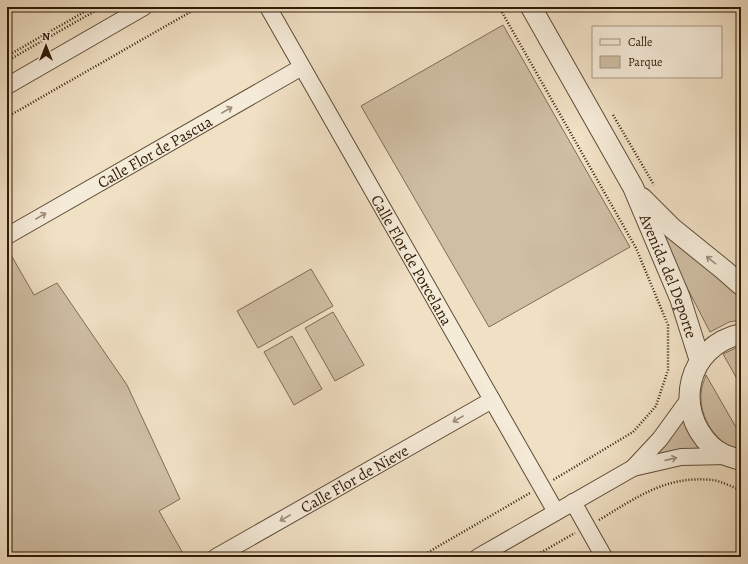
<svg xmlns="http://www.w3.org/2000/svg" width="748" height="564" font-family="Alegreya,serif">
  <rect width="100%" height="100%" fill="#f0e0c4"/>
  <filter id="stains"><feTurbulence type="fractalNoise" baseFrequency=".005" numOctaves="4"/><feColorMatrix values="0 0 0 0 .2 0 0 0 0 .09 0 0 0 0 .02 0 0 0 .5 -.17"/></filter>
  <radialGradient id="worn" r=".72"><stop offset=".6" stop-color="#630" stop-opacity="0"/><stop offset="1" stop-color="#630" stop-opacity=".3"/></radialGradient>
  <path fill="#cfbea4" stroke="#7f6c56" d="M 503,25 L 630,247 L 489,327 L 361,106 Z
    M 663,232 L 741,297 L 741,320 L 729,322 L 710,332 L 660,235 Z
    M 7,248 L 34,295 L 57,283 L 127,385 L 180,499 L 159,511 L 185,557 L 7,557 Z
    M 311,269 L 333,306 L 258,348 L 237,311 Z
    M 333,312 L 364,365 L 335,381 L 305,328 Z
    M 292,336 L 322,389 L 294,405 L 264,352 Z
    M 738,347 L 741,347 L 741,386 L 723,354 Z
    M 706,375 L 741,436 L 741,450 C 716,445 699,417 701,393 C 701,388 704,381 706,375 Z
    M 683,416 L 704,448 L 651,458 Z"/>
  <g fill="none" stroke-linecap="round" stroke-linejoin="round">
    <g stroke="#5f4c36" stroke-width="18">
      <g id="minor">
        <path id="s1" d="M 268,7 L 556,512"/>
        <path d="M 7,86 L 144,7"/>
        <path id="s2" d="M 7,236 L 302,67"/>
        <path d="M 633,468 L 660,439 L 689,399"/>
        <path d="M 573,502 L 604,557"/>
        <path id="s3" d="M 216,557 L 492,400"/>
        <path d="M 478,557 L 633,468 L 681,457 L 728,456"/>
      </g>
    </g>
    <g stroke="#5f4c36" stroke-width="22">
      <g id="tertiary">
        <path id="s4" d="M 531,7 L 633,187 L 680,298 L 700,361"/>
        <path d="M 642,198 L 672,228 L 724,270 L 741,285"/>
        <path d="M 741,334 C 687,346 673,409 711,446 C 719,454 730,457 741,460"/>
      </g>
    </g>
    <path stroke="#2f1a07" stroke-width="2.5" stroke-dasharray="1 2" stroke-linecap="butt" d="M 499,7 L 636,248 L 668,325 L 668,370 L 656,406 L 633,432 L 553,480
      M 7,56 L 93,7
      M 7,61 L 102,7
      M 613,115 L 654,185
      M 7,117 L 199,7
      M 599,520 C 636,498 666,475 712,480 C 721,481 732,487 741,490
      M 420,557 L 530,493
      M 533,557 L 575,533"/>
    <use href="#minor" stroke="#f5ebd9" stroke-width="16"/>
    <use href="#tertiary" stroke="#f5ebd9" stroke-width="20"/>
  </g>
  <defs><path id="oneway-shaft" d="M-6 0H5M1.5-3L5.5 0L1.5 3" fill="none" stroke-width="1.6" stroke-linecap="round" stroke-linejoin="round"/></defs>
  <g stroke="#9c8d7a">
    <use href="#oneway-shaft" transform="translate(227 110) rotate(-30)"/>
    <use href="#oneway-shaft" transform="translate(41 216) rotate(-30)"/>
    <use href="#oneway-shaft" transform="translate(711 260) rotate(-141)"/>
    <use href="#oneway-shaft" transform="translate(458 419) rotate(150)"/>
    <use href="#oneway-shaft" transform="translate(671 459) rotate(-13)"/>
    <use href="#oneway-shaft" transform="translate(285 518) rotate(150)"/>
  </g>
  <g text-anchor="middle" stroke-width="4" stroke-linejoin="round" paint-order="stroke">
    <g font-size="16" fill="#2f1a07" stroke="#f5ebd9">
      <text dy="6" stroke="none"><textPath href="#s2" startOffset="170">Calle Flor de Pascua</textPath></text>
      <text dy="6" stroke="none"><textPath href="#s1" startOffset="291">Calle Flor de Porcelana</textPath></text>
      <text dy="6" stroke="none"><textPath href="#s4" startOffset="303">Avenida del Deporte</textPath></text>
      <text dy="6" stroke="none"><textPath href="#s3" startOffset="159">Calle Flor de Nieve</textPath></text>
    </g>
  </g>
  <rect width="748" height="564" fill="none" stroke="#f0e0c4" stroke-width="24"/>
  <rect x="8" y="8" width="732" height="548" fill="none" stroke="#2f1a07" stroke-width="2"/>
  <rect x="12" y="12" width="724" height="540" fill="none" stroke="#2f1a07"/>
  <rect x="592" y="26" width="130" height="52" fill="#f5ebd9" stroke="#a69785"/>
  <rect x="600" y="39" width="20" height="6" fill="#f5ebd9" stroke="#a69785"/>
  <text x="628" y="46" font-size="12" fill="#2f1a07">Calle</text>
  <rect x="600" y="56" width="20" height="12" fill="#cfbea4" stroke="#a69785"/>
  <text x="628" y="66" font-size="12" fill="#2f1a07">Parque</text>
  <g transform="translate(46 46)" stroke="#f5ebd9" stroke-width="3" paint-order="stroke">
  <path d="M0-3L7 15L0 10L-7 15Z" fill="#2f1a07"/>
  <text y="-6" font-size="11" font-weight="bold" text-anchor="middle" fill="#2f1a07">N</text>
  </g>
  <rect width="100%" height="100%" filter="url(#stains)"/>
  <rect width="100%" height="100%" fill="url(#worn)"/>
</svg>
